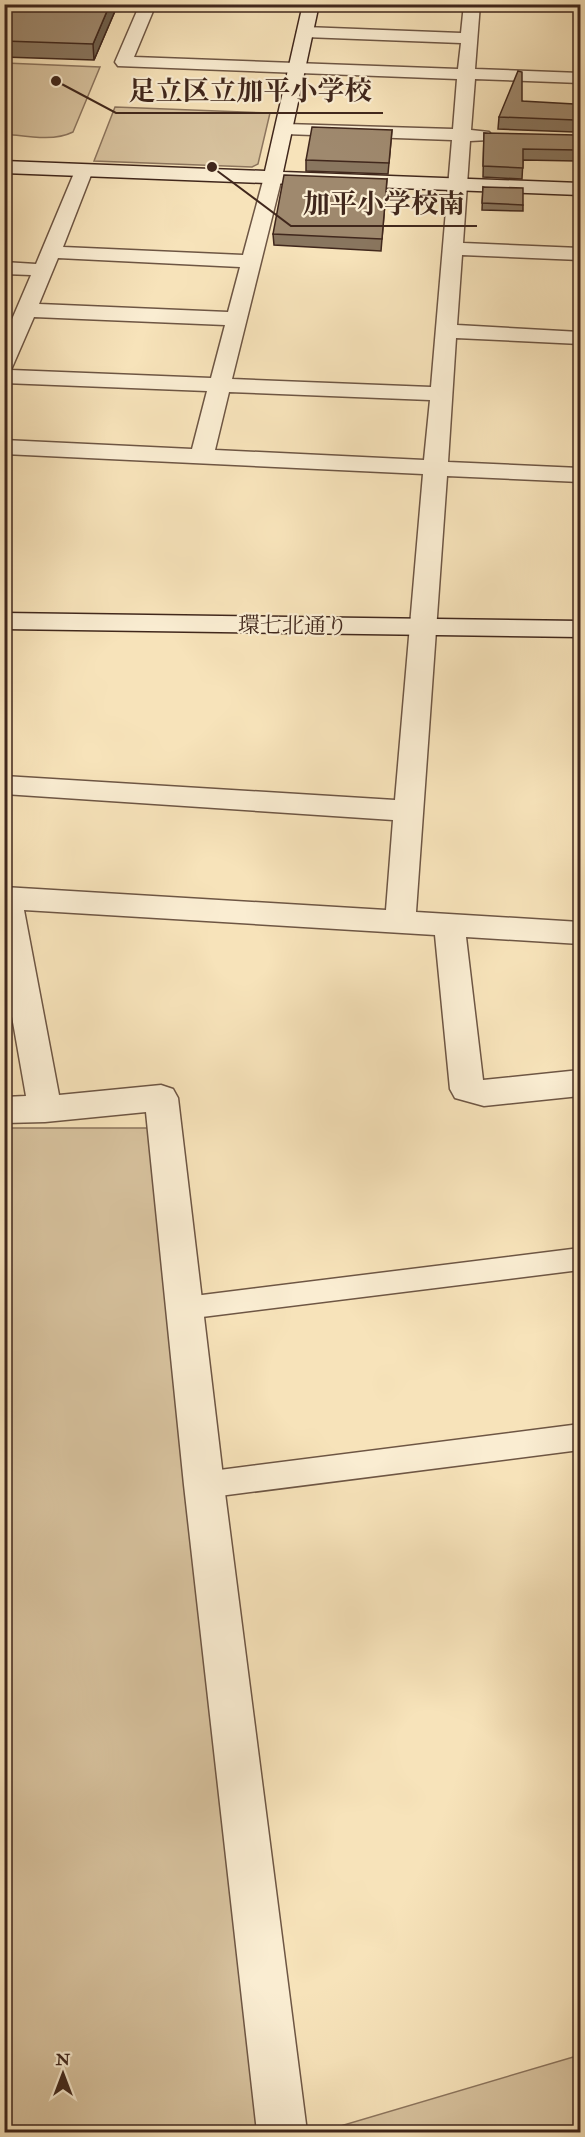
<svg xmlns="http://www.w3.org/2000/svg" width="585" height="2137" font-family="'IM FELL Double Pica','Noto Serif JP',serif">
  <rect width="100%" height="100%" fill="#f7e3ba"/>
  <filter id="stains"><feTurbulence type="fractalNoise" baseFrequency=".00333" numOctaves="4"/><feColorMatrix values="0 0 0 0 .2 0 0 0 0 .09 0 0 0 0 .02 0 0 0 .5 -.17"/></filter>
  <radialGradient id="worn" r=".72"><stop offset=".6" stop-color="#630" stop-opacity="0"/><stop offset="1" stop-color="#630" stop-opacity=".3"/></radialGradient>
  <path fill="#d8c39f" stroke="#8c755e" stroke-width="1.5" d="M 5,63 L 100,67 L 73,132 C 53,142 26,136 5,134 Z
    M 115,107 L 270,113 L 258,164 L 252,167 L 94,161 Z
    M 5,1128 L 151,1128 L 260,2132 L 5,2132 Z
    M 580,2055 L 580,2132 L 338,2132 L 337,2127 Z"/>
  <g fill="none" stroke-linecap="round" stroke-linejoin="round">
    <g stroke="#6e5644" stroke-width="3">
      <path id="lane" d="M 580,1248 L 580,1270 L 186,1319 L 177,1316 L 173,1308 L 177,1300 L 186,1297 Z
        M 580,1424 L 580,1450 L 204,1498 L 194,1494 L 190,1485 L 194,1476 L 204,1472 Z"/>
    </g>
    <g stroke="#6e5644" stroke-width="3">
      <path id="street" d="M 140,4 L 156,4 L 134,57 L 458,69 L 461,43 L 305,37 L 297,32 L 305,27 L 461,33 L 464,4 L 480,4 L 475,69 L 580,73 L 580,83 L 475,79 L 471,130 L 489,132 L 492,136 L 489,140 L 470,141 L 463,243 L 580,248 L 580,260 L 462,255 L 457,325 L 580,332 L 580,344 L 456,338 L 448,462 L 580,468 L 580,482 L 447,476 L 416,912 L 580,922 L 580,944 L 466,937 L 483,1080 L 580,1070 L 580,1096 L 484,1106 L 455,1098 L 450,1089 L 435,935 L 24,910 L 59,1095 L 161,1085 L 173,1089 L 178,1098 L 224,1485 L 307,2132 L 257,2132 L 184,1485 L 146,1112 L 45,1122 L 4,1123 L 4,1097 L 26,1096 L 4,971 L 4,887 L 386,910 L 393,820 L 4,794 L 4,776 L 395,800 L 423,474 L 4,454 L 4,440 L 192,449 L 207,391 L 4,383 L 4,338 L 31,275 L 4,274 L 4,262 L 36,264 L 77,166 L 91,166 L 93,170 L 63,247 L 243,255 L 264,177 L 266,173 L 280,173 L 282,177 L 232,379 L 431,387 L 452,140 L 285,134 L 279,133 L 276,129 L 279,125 L 285,124 L 453,129 L 457,79 L 118,66 L 115,62 ZM 58,258 L 240,267 L 228,312 L 39,304 ZM 34,317 L 225,325 L 211,378 L 11,370 ZM 229,392 L 430,400 L 424,460 L 215,450 Z"/>
    </g>
    <g stroke="#40271c" stroke-width="3">
      <path id="secondary" d="M 303,4 L 319,4 L 283,172 L 580,183 L 580,195 L 4,173 L 4,161 L 265,171 Z
        M 4,613 L 580,621 L 580,637 L 4,629 Z"/>
    </g>
    <use href="#lane" fill="#faedd2" fill-rule="evenodd"/>
    <use href="#street" fill="#faedd2" fill-rule="evenodd"/>
    <use href="#secondary" fill="#faedd2" fill-rule="evenodd"/>
  </g>
  <path fill="#89765f" stroke="#40271c" stroke-width="1.5" d="M 4,4 L 118,4 L 94,60 L 4,57 Z
    M 522,101 L 575,120 L 574,132 L 498,129 L 499,117 Z
    M 392,130 L 388,174 L 306,171 L 306,160 Z
    M 484,133 L 577,150 L 576,161 L 523,160 L 522,179 L 483,177 Z
    M 387,179 L 381,251 L 274,245 L 273,234 Z
    M 483,187 L 523,205 L 523,211 L 482,210 Z"/>
  <path fill="#6f604d" stroke="#40271c" stroke-width="1.5" d="M 110,4 L 118,4 L 94,60 L 93,44 Z"/>
  <path fill="#9f896e" stroke="#40271c" stroke-width="1.5" d="M 4,4 L 110,4 L 93,44 L 4,41 Z
    M 518,71 L 522,72 L 522,101 L 574,104 L 575,120 L 499,117 Z
    M 312,127 L 392,130 L 389,163 L 306,160 Z
    M 484,133 L 576,135 L 577,150 L 523,149 L 523,168 L 483,166 Z
    M 284,175 L 387,179 L 382,239 L 273,234 Z
    M 483,187 L 523,188 L 523,205 L 482,203 Z"/>
  <g text-anchor="middle" stroke-width="4.5" stroke-linejoin="round" paint-order="stroke">
    <g font-size="22" fill="#40271c" stroke="#faedd2">
      <text transform="translate(293 625) rotate(1)" y="8">環七北通り</text>
    </g>
  </g>
  <path fill="none" stroke="#40271c" stroke-width="2" d="M56 81L116 113H383M212 167L291 226H477"/>
  <g fill="#40271c" stroke="#faedd2" stroke-width="2">
    <circle cx="56" cy="81" r="6"/>
    <circle cx="212" cy="167" r="6"/>
  </g>
  <g font-size="27" text-anchor="middle" font-weight="bold" fill="#40271c" stroke="#faedd2" stroke-width="4.5" stroke-linejoin="round" paint-order="stroke">
    <text x="250" y="100">足立区立加平小学校</text>
    <text x="384" y="213">加平小学校南</text>
  </g>
  <rect width="585" height="2137" fill="none" stroke="#f7e3ba" stroke-width="24"/>
  <rect x="6" y="6" width="573" height="2125" fill="none" stroke="#40271c" stroke-width="3"/>
  <rect x="12" y="12" width="561" height="2113" fill="none" stroke="#40271c" stroke-width="1.5"/>
  <g transform="translate(63 2074)" stroke="#faedd2" stroke-width="4.5" paint-order="stroke">
  <path d="M0-4.5L10 22L0 15L-10 22Z" fill="#40271c"/>
  <text y="-9" font-size="16" font-weight="bold" text-anchor="middle" fill="#40271c">N</text>
  </g>
  <rect width="100%" height="100%" filter="url(#stains)"/>
  <rect width="100%" height="100%" fill="url(#worn)"/>
</svg>
